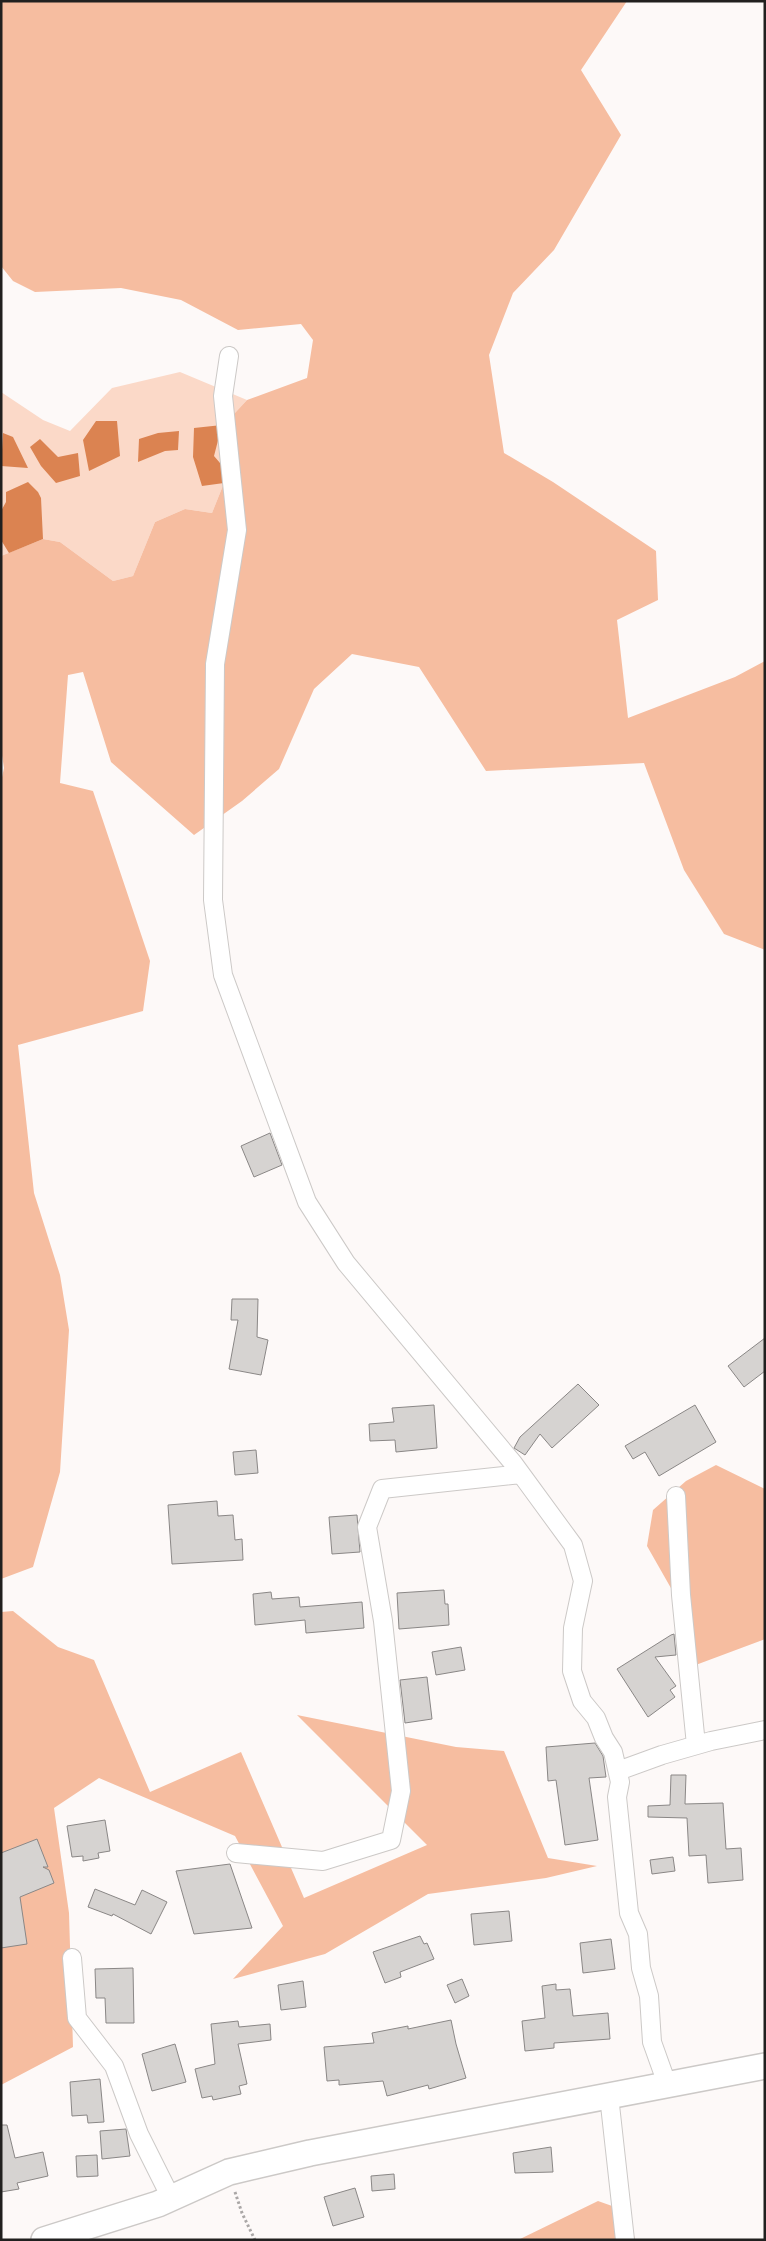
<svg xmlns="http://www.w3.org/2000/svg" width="766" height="2241" font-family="Jost,sans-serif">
  <rect width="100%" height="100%" fill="#fdf9f8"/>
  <path fill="#fbd9c8" d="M 180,372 L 247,400 L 234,414 L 224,483 L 212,513 L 185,509 L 155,522 L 133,576 L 113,581 L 60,542 L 43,539 L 1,556 L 1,392 L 43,420 L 70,431 L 112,388 Z"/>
  <path fill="#f6bda0" d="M 1,1 L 627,1 L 581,70 L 621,135 L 554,250 L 513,293 L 489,355 L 504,453 L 553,482 L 656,551 L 658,600 L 617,620 L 628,718 L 735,677 L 765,661 L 765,950 L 724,934 L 684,870 L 644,763 L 486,771 L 419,667 L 352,654 L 314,689 L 279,769 L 242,801 L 194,835 L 111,762 L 83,672 L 68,675 L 60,783 L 93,791 L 150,961 L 143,1011 L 18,1045 L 34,1193 L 60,1275 L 69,1330 L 60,1472 L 33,1567 L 1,1579 L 1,782 L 4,768 L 1,749 L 1,556 L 43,539 L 60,542 L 113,581 L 133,576 L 155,522 L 185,509 L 212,513 L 224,483 L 234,414 L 247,400 L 307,378 L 313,340 L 301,324 L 238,330 L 181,300 L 121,288 L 35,292 L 13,281 L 1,266 Z
    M 716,1465 L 765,1489 L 765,1639 L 693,1666 L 680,1604 L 647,1546 L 653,1510 L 686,1481 Z
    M 13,1611 L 58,1647 L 94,1660 L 150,1792 L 241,1752 L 304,1898 L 427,1845 L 297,1715 L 456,1747 L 504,1751 L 548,1858 L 597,1866 L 546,1878 L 428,1894 L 325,1954 L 233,1979 L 283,1926 L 235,1836 L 99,1778 L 54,1808 L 69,1913 L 73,2047 L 1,2085 L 1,1612 Z
    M 598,2201 L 629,2212 L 635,2240 L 518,2240 Z"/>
  <path fill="#db8351" d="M 96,421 L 117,421 L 120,456 L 89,471 L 83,440 Z
    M 222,425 L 214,456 L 226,470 L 224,483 L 202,486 L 193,457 L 194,428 Z
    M 179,431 L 178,450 L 165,451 L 138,462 L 139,439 L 158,433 Z
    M 3,433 L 13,437 L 28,468 L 1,466 Z
    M 40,439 L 58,457 L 78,453 L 80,476 L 56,483 L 41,466 L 30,447 Z
    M 28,482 L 38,492 L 41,498 L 43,539 L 9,553 L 1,540 L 1,511 L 6,502 L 6,492 Z"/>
  <path fill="#d6d3d1" stroke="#8a8786" d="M 270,1133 L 282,1165 L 254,1177 L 241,1146 Z
    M 232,1299 L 258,1299 L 257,1337 L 268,1340 L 261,1375 L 229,1369 L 238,1320 L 231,1320 Z
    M 765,1338 L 765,1371 L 744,1387 L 728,1366 Z
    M 578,1384 L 599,1405 L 552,1448 L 540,1434 L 525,1455 L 514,1448 L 520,1437 Z
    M 434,1405 L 437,1448 L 396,1452 L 395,1440 L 370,1441 L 369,1424 L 394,1422 L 392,1408 Z
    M 695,1405 L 716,1442 L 659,1476 L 645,1452 L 633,1459 L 625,1446 Z
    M 256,1450 L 258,1473 L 235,1475 L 233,1452 Z
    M 217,1501 L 218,1516 L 233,1515 L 235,1540 L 242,1539 L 243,1560 L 172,1564 L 168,1505 Z
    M 357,1515 L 360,1552 L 332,1554 L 329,1517 Z
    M 444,1590 L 445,1604 L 448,1604 L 449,1625 L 399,1629 L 397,1593 Z
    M 271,1592 L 272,1599 L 299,1597 L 300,1607 L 362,1602 L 364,1628 L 306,1633 L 305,1620 L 255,1625 L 253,1594 Z
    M 674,1634 L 676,1655 L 655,1657 L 676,1686 L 670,1690 L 675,1697 L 648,1717 L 617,1669 L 671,1635 Z
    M 461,1647 L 465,1670 L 436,1675 L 432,1652 Z
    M 427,1677 L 432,1719 L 405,1723 L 400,1680 Z
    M 595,1743 L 603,1756 L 606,1777 L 589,1778 L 598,1840 L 565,1845 L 556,1780 L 548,1781 L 546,1747 Z
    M 671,1775 L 686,1775 L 685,1804 L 723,1803 L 726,1849 L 741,1848 L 743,1880 L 708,1883 L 706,1855 L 689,1856 L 687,1818 L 648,1817 L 648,1806 L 670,1805 Z
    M 105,1820 L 110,1851 L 98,1853 L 99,1858 L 83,1861 L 83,1856 L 72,1857 L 67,1826 Z
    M 37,1839 L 48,1867 L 43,1867 L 49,1870 L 54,1883 L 20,1897 L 27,1944 L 1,1948 L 1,1853 Z
    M 673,1857 L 675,1871 L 652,1874 L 650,1860 Z
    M 230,1864 L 252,1928 L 194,1934 L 176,1871 Z
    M 95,1889 L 135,1905 L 142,1890 L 167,1902 L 151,1934 L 113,1914 L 112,1916 L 88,1907 Z
    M 509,1911 L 512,1941 L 474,1945 L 471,1914 Z
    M 420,1936 L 424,1944 L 427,1943 L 434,1959 L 400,1972 L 401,1977 L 385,1983 L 373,1952 Z
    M 611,1939 L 615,1969 L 583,1973 L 580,1943 Z
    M 133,1968 L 134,2023 L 106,2023 L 105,1998 L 96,1998 L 95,1969 Z
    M 462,1979 L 469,1996 L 455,2003 L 447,1985 Z
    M 303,1981 L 306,2007 L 281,2010 L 278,1985 Z
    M 556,1984 L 556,1990 L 570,1989 L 573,2016 L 608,2013 L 610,2039 L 554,2043 L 554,2048 L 525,2051 L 522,2021 L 545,2018 L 542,1986 Z
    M 451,2020 L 456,2044 L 466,2078 L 429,2089 L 428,2085 L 387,2096 L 383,2081 L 339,2085 L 339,2080 L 327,2081 L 324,2047 L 374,2043 L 372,2033 L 408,2026 L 408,2029 Z
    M 238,2021 L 239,2027 L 270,2024 L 271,2040 L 238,2044 L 247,2084 L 239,2086 L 241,2094 L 213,2100 L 212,2096 L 202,2098 L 195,2069 L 215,2064 L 211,2024 Z
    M 175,2044 L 186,2082 L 152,2091 L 142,2054 Z
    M 100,2079 L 104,2122 L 88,2123 L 87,2115 L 72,2116 L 70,2082 Z
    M 1,2125 L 7,2125 L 15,2158 L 43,2152 L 48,2176 L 17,2183 L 19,2189 L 1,2192 Z
    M 126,2129 L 130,2156 L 102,2159 L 100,2131 Z
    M 551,2147 L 553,2172 L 515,2173 L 513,2153 Z
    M 97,2155 L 98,2176 L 77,2177 L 76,2156 Z
    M 394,2174 L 395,2189 L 372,2191 L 371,2176 Z
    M 355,2188 L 364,2217 L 333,2226 L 324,2197 Z"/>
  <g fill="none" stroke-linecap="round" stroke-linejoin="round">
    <g stroke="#ccc9c7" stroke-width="20">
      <path id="minor" d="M 229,356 L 223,396 L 237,530 L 215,664 L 213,900 L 223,975 L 307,1202 L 346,1263 L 513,1463 L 573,1545 L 583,1581 L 573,1628 L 572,1671 L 582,1701 L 596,1718 L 604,1738 L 613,1752 L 620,1782 L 617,1797 L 629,1913 L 638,1934 L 641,1968 L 649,1996 L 652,2042 L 667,2084
        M 676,1496 L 681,1595 L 696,1745
        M 618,1771 L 662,1755 L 711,1741 L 765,1730
        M 236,1853 L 323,1861 L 391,1840 L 401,1791 L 383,1621 L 367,1527 L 382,1489 L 521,1474
        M 72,1958 L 77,2018 L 114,2066 L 139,2134 L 171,2198
        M 609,2096 L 625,2240"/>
    </g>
    <g stroke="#ccc9c7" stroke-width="28">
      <path id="secondary" d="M 44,2240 L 158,2204 L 229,2172 L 310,2153 L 765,2066"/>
    </g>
    <path stroke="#aaa7a6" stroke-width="3" stroke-dasharray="2.5 2.5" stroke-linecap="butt" d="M 235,2192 L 242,2213 L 255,2240"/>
    <use href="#minor" stroke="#fff" stroke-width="18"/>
    <use href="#secondary" stroke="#fff" stroke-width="25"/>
  </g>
  <rect width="766" height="2241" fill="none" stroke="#21201f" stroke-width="5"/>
</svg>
